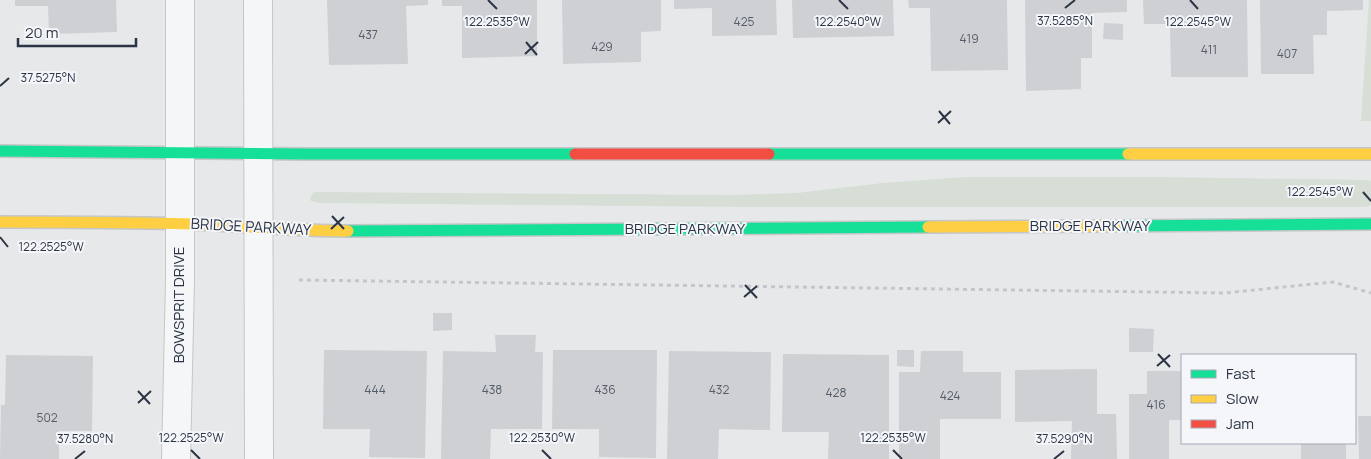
<svg xmlns="http://www.w3.org/2000/svg" width="1371" height="459" font-family="Manrope,sans-serif">
  <rect width="100%" height="100%" fill="#e6e8ea"/>
  <path fill="#d6ded6" d="M 1369,0 L 1371,0 L 1371,121 L 1361,121 Z
    M 967,177 L 1155,177 L 1368,180 L 1371,181 L 1371,205 L 1365,207 L 754,207 L 319,203 L 311,201 L 310,198 L 314,192 L 734,195 L 797,193 L 883,183 Z"/>
  <path fill="#ced0d3" d="M 15,0 L 116,0 L 117,32 L 49,34 L 48,6 L 15,6 Z
    M 327,0 L 428,0 L 428,5 L 406,6 L 408,64 L 329,65 Z
    M 442,0 L 537,0 L 537,56 L 462,58 L 462,6 L 442,6 Z
    M 562,0 L 661,0 L 661,31 L 641,32 L 641,62 L 563,64 Z
    M 674,0 L 776,0 L 777,35 L 712,36 L 712,8 L 674,9 Z
    M 792,0 L 893,0 L 894,36 L 793,38 Z
    M 908,0 L 1007,0 L 1008,70 L 931,71 L 930,8 L 909,8 Z
    M 1025,0 L 1127,0 L 1127,12 L 1092,13 L 1092,58 L 1081,58 L 1081,89 L 1026,91 Z
    M 1143,0 L 1247,0 L 1248,77 L 1171,77 L 1170,24 L 1144,24 Z
    M 1260,0 L 1363,0 L 1363,10 L 1327,11 L 1327,35 L 1313,35 L 1314,74 L 1261,74 Z
    M 1104,23 L 1123,24 L 1123,40 L 1103,39 Z
    M 433,313 L 452,313 L 452,330 L 433,331 Z
    M 1129,328 L 1154,329 L 1153,352 L 1129,352 Z
    M 495,335 L 536,335 L 535,352 L 543,352 L 542,429 L 491,429 L 490,459 L 441,459 L 443,351 L 496,352 Z
    M 324,350 L 427,351 L 425,458 L 369,457 L 370,429 L 323,429 Z
    M 553,350 L 657,350 L 656,458 L 599,457 L 599,429 L 552,429 Z
    M 897,350 L 914,350 L 914,367 L 897,366 Z
    M 669,351 L 771,352 L 770,430 L 719,429 L 718,459 L 667,459 Z
    M 921,351 L 963,351 L 963,372 L 1001,372 L 1001,419 L 940,419 L 940,459 L 899,459 L 899,372 L 920,372 Z
    M 783,354 L 889,355 L 889,459 L 828,459 L 829,432 L 782,432 Z
    M 6,355 L 93,356 L 92,431 L 59,431 L 59,459 L 0,459 L 1,405 L 5,405 Z
    M 1097,369 L 1097,414 L 1116,414 L 1117,459 L 1071,459 L 1072,421 L 1015,422 L 1015,370 Z
    M 1147,371 L 1182,371 L 1182,420 L 1169,420 L 1169,459 L 1129,459 L 1129,394 L 1147,394 Z
    M 1358,416 L 1371,416 L 1371,459 L 1359,459 Z
    M 1301,443 L 1346,443 L 1346,459 L 1301,459 Z"/>
  <g fill="none" stroke-linecap="round" stroke-linejoin="round">
    <g stroke="#c4c6c8" stroke-width="30">
      <path id="street" d="M 258,0 L 259,459
        M 176,459 L 180,280 L 180,0"/>
    </g>
    <g stroke="#c4c6c8" stroke-width="14">
      <path id="fast" d="M 0,151 L 305,154 L 575,154
        M 769,154 L 1128,154
        M 1115,226 L 1371,224
        M 348,231 L 928,227"/>
    </g>
    <g stroke="#c4c6c8" stroke-width="14">
      <path id="slow" d="M 1128,154 L 1371,154
        M 0,222 C 64,222 128,222 191,224 C 244,226 296,231 348,231
        M 928,227 L 1115,226"/>
    </g>
    <g stroke="#c4c6c8" stroke-width="14">
      <path id="jam" d="M 575,154 L 769,154"/>
    </g>
    <path stroke="#c5c6ca" stroke-width="3" stroke-dasharray="4 4" stroke-linecap="butt" d="M 299,280 L 1225,293 L 1333,282 L 1371,293"/>
    <use href="#street" stroke="#f5f6f7" stroke-width="28"/>
    <use href="#fast" stroke="#16e098" stroke-width="11"/>
    <use href="#slow" stroke="#ffcf43" stroke-width="11"/>
    <use href="#jam" stroke="#f24e42" stroke-width="11"/>
  </g>
  <path fill="none" stroke="#2b3445" stroke-width="2" d="M 488,0 L 497,9M 839,0 L 848,9M 1190,0 L 1198,9M 1065,8 L 1075,0M 526,42 L 537,55M 525,54 L 538,42M 0,86 L 9,78M 939,111 L 950,124M 938,123 L 951,111M 1363,192 L 1371,201M 332,216 L 344,229M 331,229 L 344,217M 0,237 L 8,247M 745,285 L 757,298M 744,297 L 757,286M 1158,354 L 1170,367M 1157,366 L 1170,355M 138,391 L 150,404M 138,403 L 151,391M 191,450 L 200,459M 542,450 L 551,459M 893,450 L 902,459M 75,459 L 85,451M 1054,459 L 1064,451"/>
  <g text-anchor="middle" stroke-width="4" stroke-linejoin="round" paint-order="stroke">
    <g font-size="12" fill="#545c69">
      <text x="744" y="26">425</text>
      <text x="368" y="39">437</text>
      <text x="969" y="43">419</text>
      <text x="602" y="51">429</text>
      <text x="1209" y="54">411</text>
      <text x="1287" y="58">407</text>
      <text x="375" y="394">444</text>
      <text x="492" y="394">438</text>
      <text x="605" y="394">436</text>
      <text x="719" y="394">432</text>
      <text x="836" y="397">428</text>
      <text x="950" y="400">424</text>
      <text x="1156" y="409">416</text>
      <text x="47" y="422">502</text>
    </g>
    <g font-size="15" fill="#2b3445" stroke="#f4f6f9">
      <text x="1090" y="231">BRIDGE PARKWAY</text>
      <text transform="translate(251 227) rotate(3)" y="5">BRIDGE PARKWAY</text>
      <text x="685" y="234">BRIDGE PARKWAY</text>
      <text transform="translate(179 305) rotate(-90)" y="5">BOWSPRIT DRIVE</text>
    </g>
  </g>
  <g font-size="12" text-anchor="middle" fill="#2b3445" stroke="#f4f6f9" stroke-width="4" stroke-linejoin="round" paint-order="stroke">
    <text x="1065" y="25">37.5285°N</text>
    <text x="497" y="26">122.2535°W</text>
    <text x="848" y="26">122.2540°W</text>
    <text x="1198" y="26">122.2545°W</text>
    <text x="48" y="82">37.5275°N</text>
    <text x="1320" y="196">122.2545°W</text>
    <text x="51" y="251">122.2525°W</text>
    <text x="191" y="442">122.2525°W</text>
    <text x="542" y="442">122.2530°W</text>
    <text x="893" y="442">122.2535°W</text>
    <text x="85" y="443">37.5280°N</text>
    <text x="1064" y="443">37.5290°N</text>
  </g>
  <rect x="1181" y="354" width="175" height="90" fill="#f4f6f9" stroke="#a4a8b1"/>
  <rect x="1191" y="370" width="25" height="8" fill="#16e098" stroke="#a4a8b1"/>
  <text x="1226" y="379" font-size="15" fill="#2b3445">Fast</text>
  <rect x="1191" y="395" width="25" height="8" fill="#ffcf43" stroke="#a4a8b1"/>
  <text x="1226" y="404" font-size="15" fill="#2b3445">Slow</text>
  <rect x="1191" y="420" width="25" height="8" fill="#f24e42" stroke="#a4a8b1"/>
  <text x="1226" y="429" font-size="15" fill="#2b3445">Jam</text>
  <path d="M18 38v8h118v-8" fill="none" stroke="#2b3445" stroke-width="2.5"/>
  <text x="25" y="38" font-size="15" fill="#2b3445" stroke="#f4f6f9" stroke-width="4" paint-order="stroke">20 m</text>
</svg>
